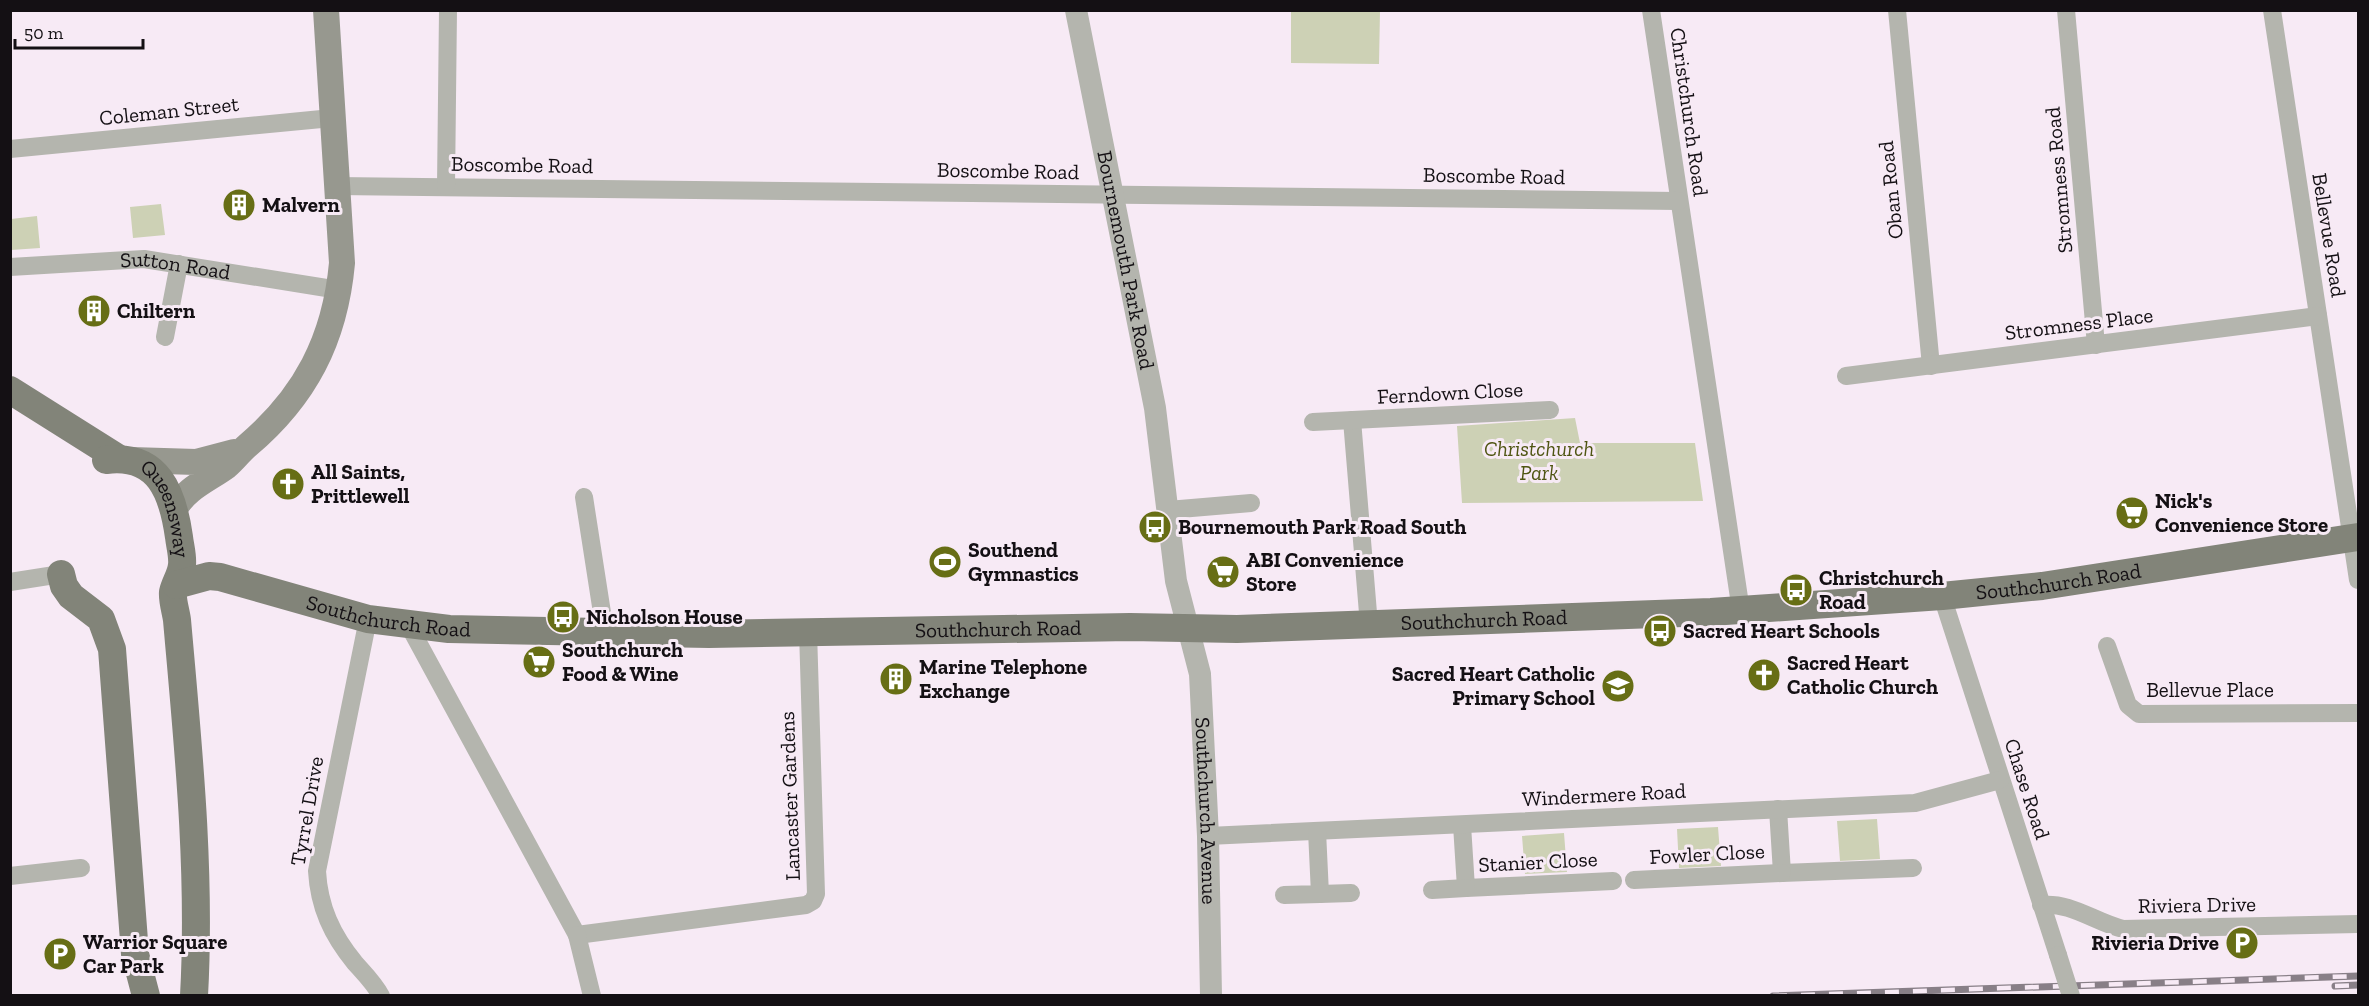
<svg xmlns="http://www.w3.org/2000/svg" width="2369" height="1006" font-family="'Zilla Slab',serif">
  <rect width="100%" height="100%" fill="#f7eaf5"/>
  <path fill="#cdd1b5" d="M 1291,11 L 1380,11 L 1379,64 L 1291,63 Z
    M 161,204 L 165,235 L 133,238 L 130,207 Z
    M 37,216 L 40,248 L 11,250 L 11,219 Z
    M 1575,418 L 1580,443 L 1695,443 L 1703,501 L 1462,503 L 1457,426 Z
    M 1877,819 L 1880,859 L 1840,861 L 1837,821 Z
    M 1718,827 L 1721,866 L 1679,868 L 1677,829 Z
    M 1564,833 L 1567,872 L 1525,874 L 1522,836 Z"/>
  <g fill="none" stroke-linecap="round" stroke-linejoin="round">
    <g stroke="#b4b5ae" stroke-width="18">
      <path d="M 1651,10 L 1741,611"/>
      <path d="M 1897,10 L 1931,366"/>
      <path d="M 2066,10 L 2096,345"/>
      <path d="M 2272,10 L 2358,580"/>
      <path d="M 10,149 L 332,118"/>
      <path d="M 336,186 L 1679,201"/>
      <path d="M 446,186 L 448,10"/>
      <path id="s1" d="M 10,267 L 144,259 L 339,290"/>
      <path d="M 165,337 L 179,264"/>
      <path d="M 1846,376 L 2318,316"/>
      <path d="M 1352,420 L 1369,625"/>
      <path d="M 1313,422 L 1550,410"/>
      <path d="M 584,497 L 605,632"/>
      <path d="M 1168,510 L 1251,503"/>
      <path d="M 10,582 L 61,574"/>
      <path d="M 1942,596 L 2058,955"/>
      <path d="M 368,619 L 317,871 C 319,907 332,935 355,963 C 364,973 375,984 381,996"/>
      <path d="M 408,624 L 577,935 L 806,905 L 813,901 L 816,894 L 808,631"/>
      <path d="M 2107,646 L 2128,705 L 2139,714 L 2358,713"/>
      <path d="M 1778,809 L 1782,873 L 1913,868"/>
      <path d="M 1462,825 L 1466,888 L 1613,881"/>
      <path d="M 1208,836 L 1915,803 L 2000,780"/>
      <path d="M 10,876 L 81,868"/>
      <path d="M 1634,880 L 1782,873"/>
      <path d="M 1432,890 L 1466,888"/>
      <path d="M 1320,894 L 1351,893"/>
      <path d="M 1284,895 L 1320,894 L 1317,831"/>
      <path d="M 2041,905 C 2072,902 2094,922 2123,929 L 2358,924"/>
      <path d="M 577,935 L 592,996"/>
    </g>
    <path stroke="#b4b5ae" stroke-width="22" id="s2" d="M 1076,10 L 1155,408 L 1176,581 L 1200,674 L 1208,836 L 1211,996"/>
    <path stroke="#97988f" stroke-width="26" d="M 131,460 L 196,462 L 234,452
      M 174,510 C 186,488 208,480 227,466 C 234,460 240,452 247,446 C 305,397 335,340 342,263 L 326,10"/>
    <g stroke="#828479" stroke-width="28">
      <path d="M 10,390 L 118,458"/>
      <path id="s3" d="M 106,460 C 159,453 173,494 179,537 C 180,546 183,556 182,565 C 181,575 175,583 173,592 C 172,600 176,612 177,620 C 188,745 201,870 194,996"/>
      <path d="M 61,574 L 64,586 L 71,596 L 101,619 L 112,649 L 135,954 L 146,996"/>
      <path id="s4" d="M 176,585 L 209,576 L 220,577 L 368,619 L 449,629 L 709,634 L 1130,627 L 1237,629 L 1711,612 L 1942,596 L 2042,586 L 2358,537"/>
    </g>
    <g stroke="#887f87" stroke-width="7">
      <path id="rail" d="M 2335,986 L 2358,985
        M 1773,996 L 2358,976"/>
    </g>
    <use href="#rail" stroke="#f7eaf5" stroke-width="4.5" stroke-dasharray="14" stroke-linecap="butt"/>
    <path stroke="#b4b5ae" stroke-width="18" d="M 2058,955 L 2071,996"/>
  </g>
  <defs>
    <g id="building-disc" transform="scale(1.725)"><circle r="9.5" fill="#676e15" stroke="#f7eaf5"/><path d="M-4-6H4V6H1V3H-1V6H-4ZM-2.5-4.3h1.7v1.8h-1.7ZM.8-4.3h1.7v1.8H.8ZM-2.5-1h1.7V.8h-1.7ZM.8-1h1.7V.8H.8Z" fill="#fff"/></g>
    <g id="church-disc" transform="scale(1.725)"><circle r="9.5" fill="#676e15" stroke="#f7eaf5"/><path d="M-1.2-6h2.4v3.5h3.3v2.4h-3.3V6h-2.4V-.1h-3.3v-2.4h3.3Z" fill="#fff"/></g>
    <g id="supermarket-disc" transform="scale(1.725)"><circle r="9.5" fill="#676e15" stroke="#f7eaf5"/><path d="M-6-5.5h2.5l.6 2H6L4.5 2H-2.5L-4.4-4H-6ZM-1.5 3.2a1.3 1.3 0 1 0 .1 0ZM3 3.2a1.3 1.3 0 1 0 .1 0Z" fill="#fff"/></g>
    <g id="bus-disc" transform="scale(1.725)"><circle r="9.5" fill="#676e15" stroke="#f7eaf5"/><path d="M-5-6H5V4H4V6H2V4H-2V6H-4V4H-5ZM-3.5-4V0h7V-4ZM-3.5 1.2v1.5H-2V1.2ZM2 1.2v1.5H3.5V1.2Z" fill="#fff"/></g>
    <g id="stadium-disc" transform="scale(1.725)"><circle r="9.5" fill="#676e15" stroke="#f7eaf5"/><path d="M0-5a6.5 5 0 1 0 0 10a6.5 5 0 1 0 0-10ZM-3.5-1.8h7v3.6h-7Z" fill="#fff"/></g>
    <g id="school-disc" transform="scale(1.725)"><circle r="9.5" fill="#676e15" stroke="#f7eaf5"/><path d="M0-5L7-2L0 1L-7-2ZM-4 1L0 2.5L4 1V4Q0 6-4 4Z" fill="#fff"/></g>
    <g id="parking-disc" transform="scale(1.725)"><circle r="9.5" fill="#676e15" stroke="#f7eaf5"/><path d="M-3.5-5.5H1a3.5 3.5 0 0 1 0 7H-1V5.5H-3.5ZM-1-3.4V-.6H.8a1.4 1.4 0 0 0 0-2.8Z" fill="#fff"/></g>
  </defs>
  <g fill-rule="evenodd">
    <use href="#building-disc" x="239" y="205"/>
    <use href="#building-disc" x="94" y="311"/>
    <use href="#church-disc" x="288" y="484"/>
    <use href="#supermarket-disc" x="2132" y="513"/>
    <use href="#bus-disc" x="1155" y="527"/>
    <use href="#stadium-disc" x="945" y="562"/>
    <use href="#supermarket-disc" x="1223" y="572"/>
    <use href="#bus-disc" x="1796" y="590"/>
    <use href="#bus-disc" x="563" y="617"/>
    <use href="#bus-disc" x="1660" y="631"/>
    <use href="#supermarket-disc" x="539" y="662"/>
    <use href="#church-disc" x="1764" y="675"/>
    <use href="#building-disc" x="896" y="679"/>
    <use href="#school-disc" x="1618" y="686"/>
    <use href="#parking-disc" x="2242" y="943"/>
    <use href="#parking-disc" x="60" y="954"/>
  </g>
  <g text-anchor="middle" stroke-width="6" stroke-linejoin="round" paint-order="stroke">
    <g font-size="21" fill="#141014" stroke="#f7eaf5">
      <text transform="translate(169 111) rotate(-6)" y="7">Coleman Street</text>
      <text transform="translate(1689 112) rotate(82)" y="7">Christchurch Road</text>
      <text transform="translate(522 165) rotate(1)" y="7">Boscombe Road</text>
      <text transform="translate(1008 171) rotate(1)" y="7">Boscombe Road</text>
      <text transform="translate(1494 176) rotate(1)" y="7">Boscombe Road</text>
      <text transform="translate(2059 180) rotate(-95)" y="7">Stromness Road</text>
      <text transform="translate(1891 190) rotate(-96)" y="7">Oban Road</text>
      <text transform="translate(2329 235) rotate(81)" y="7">Bellevue Road</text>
      <text dy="7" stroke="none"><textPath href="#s2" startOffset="255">Bournemouth Park Road</textPath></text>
      <text dy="7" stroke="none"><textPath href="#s1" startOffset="166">Sutton Road</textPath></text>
      <text transform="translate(2079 324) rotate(-7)" y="7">Stromness Place</text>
      <text transform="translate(1450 393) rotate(-3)" y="7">Ferndown Close</text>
      <text dy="7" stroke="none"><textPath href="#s3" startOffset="90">Queensway</textPath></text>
      <text dy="7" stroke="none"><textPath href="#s4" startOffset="1892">Southchurch Road</textPath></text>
      <text dy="7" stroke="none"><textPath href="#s4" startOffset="219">Southchurch Road</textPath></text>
      <text dy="7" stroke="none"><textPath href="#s4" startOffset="1316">Southchurch Road</textPath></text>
      <text dy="7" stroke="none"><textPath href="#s4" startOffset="830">Southchurch Road</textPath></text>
      <text x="2210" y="697">Bellevue Place</text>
      <text transform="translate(2027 789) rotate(72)" y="7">Chase Road</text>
      <text transform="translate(1604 795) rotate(-3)" y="7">Windermere Road</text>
      <text transform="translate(790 796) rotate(-92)" y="7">Lancaster Gardens</text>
      <text transform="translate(307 811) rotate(-80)" y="7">Tyrrel Drive</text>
      <text dy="7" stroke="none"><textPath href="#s2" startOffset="813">Southchurch Avenue</textPath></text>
      <text transform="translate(1707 854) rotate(-3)" y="7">Fowler Close</text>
      <text transform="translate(1538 862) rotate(-3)" y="7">Stanier Close</text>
      <text transform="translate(2197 905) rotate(-1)" y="7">Riviera Drive</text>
    </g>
    <g font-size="21" font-weight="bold" fill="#141014" stroke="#f7eaf5" text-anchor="start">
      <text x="262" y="212">Malvern</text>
      <text x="117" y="318">Chiltern</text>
      <text x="311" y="479">All Saints,<tspan x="311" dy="24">Prittlewell</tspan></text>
      <text x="2155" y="508">Nick's<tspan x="2155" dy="24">Convenience Store</tspan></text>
      <text x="1178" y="534">Bournemouth Park Road South</text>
      <text x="968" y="557">Southend<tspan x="968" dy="24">Gymnastics</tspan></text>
      <text x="1246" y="567">ABI Convenience<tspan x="1246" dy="24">Store</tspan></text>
      <text x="1819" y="585">Christchurch<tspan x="1819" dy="24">Road</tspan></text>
      <text x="586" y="624">Nicholson House</text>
      <text x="1683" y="638">Sacred Heart Schools</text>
      <text x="562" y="657">Southchurch<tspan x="562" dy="24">Food &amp; Wine</tspan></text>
      <text x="1787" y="670">Sacred Heart<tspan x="1787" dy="24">Catholic Church</tspan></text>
      <text x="919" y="674">Marine Telephone<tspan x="919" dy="24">Exchange</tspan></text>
      <text x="1595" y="681" text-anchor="end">Sacred Heart Catholic<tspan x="1595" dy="24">Primary School</tspan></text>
      <text x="83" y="949">Warrior Square<tspan x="83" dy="24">Car Park</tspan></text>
      <text x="2219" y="950" text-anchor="end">Rivieria Drive</text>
    </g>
    <g font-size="21" font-style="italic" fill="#4f5512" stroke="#f7eaf5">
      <text x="1539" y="456">Christchurch<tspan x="1539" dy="24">Park</tspan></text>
    </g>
  </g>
  <rect width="2369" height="1006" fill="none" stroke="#141014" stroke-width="24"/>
  <path d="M15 39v9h128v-9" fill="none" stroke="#141014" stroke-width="3"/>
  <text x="24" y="39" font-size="18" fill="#141014" stroke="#f7eaf5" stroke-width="4.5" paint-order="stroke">50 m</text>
</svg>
